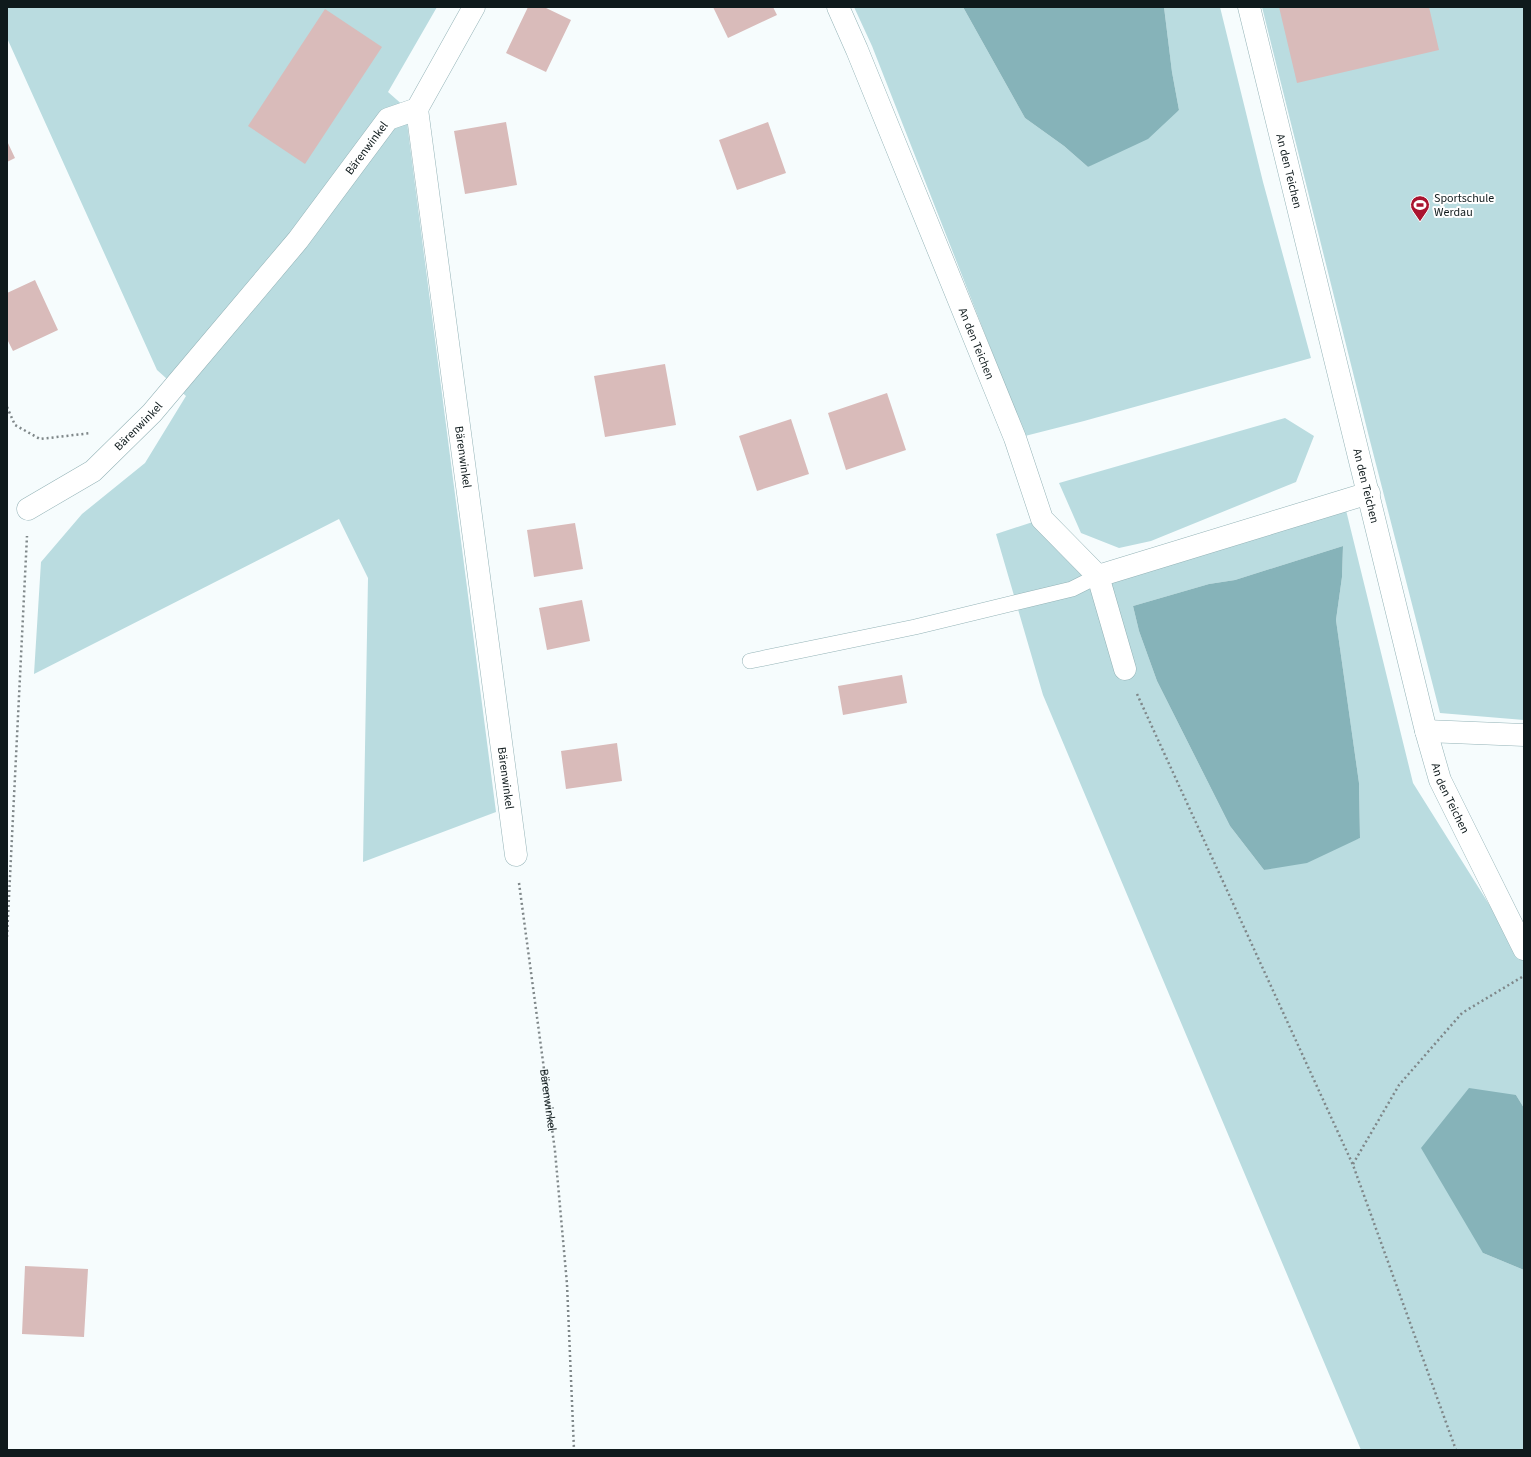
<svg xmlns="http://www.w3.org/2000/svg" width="1531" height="1457" font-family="'Source Sans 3',sans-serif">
  <rect width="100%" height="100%" fill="#f6fcfd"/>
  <path fill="#badce0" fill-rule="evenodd" d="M 7,7 L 437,7 L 388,92 L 405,107 L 496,812 L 363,862 L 368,578 L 339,519 L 34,674 L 41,562 L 82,514 L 145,463 L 186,396 L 157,370 L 7,38 Z
    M 854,7 L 963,7 L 1025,118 L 1064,146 L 1088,167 L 1179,110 L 1172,72 L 1164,7 L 1220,7 L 1263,182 L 1311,358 L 1084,421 L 1025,436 L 872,46 Z
    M 1262,7 L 1524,7 L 1524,720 L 1440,713 L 1369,437 Z
    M 1285,418 L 1314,436 L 1296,482 L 1151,541 L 1119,548 L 1081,533 L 1059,483 Z
    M 1345,506 L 1413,783 L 1524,960 L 1524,1108 L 1516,1095 L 1483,1253 L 1524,1270 L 1524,1450 L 1361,1450 L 1043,695 L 996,534 L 1042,519 L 1098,576 ZM 1343,546 L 1342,577 L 1336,620 L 1359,783 L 1360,838 L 1264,870 L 1230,826 L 1157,681 L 1139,631 L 1133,606 L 1209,584 L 1235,580 Z"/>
  <path fill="#86b3b9" d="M 963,7 L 1164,7 L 1172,72 L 1179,110 L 1148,139 L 1088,167 L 1064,146 L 1025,118 Z
    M 1343,546 L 1342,577 L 1336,620 L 1359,783 L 1360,838 L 1307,863 L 1264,870 L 1230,826 L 1157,681 L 1139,631 L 1133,606 L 1209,584 L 1235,580 Z
    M 1469,1088 L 1516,1095 L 1524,1108 L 1524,1270 L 1483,1253 L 1421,1148 Z"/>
  <path fill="#d9bbba" d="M 528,7 L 544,7 L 571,20 L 546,72 L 506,53 Z
    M 713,7 L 773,7 L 777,15 L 728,38 Z
    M 1279,7 L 1429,7 L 1439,50 L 1297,83 Z
    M 325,9 L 382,47 L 305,164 L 248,126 Z
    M 506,122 L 517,185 L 465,194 L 454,131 Z
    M 768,122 L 786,173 L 737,190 L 719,140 Z
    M 7,141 L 15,158 L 7,162 Z
    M 35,280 L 58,330 L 13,351 L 7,339 L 7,293 Z
    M 665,364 L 676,425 L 605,437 L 594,376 Z
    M 887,393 L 906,450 L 846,470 L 828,413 Z
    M 791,419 L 809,474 L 757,491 L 739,436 Z
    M 575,523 L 583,569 L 534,577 L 527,530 Z
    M 582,600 L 590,641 L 547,650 L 539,608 Z
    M 902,675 L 907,703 L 843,715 L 838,686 Z
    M 617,743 L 622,781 L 566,789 L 561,751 Z
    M 25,1266 L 88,1269 L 84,1337 L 22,1334 Z"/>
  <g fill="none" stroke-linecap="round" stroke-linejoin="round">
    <g stroke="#94b3b7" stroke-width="16">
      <path id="lane" d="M 750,661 L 915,627 L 1072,589 L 1098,576"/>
    </g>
    <g stroke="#94b3b7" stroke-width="23">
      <g id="street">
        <path id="s2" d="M 838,7 L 857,50 L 1015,438 L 1042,519 L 1098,576 L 1125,669"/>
        <path id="s3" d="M 1249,7 L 1426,731 L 1440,780 L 1524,949"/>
        <path id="s4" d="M 417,109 L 516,855"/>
        <path id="s5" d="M 28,509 L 93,471 L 152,413 L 298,240 L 388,119 L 417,109 L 474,7"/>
        <path d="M 1098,576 L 1369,493"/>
        <path d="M 1426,731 L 1524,735"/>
      </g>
    </g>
    <g stroke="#7f8789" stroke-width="2.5" stroke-dasharray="2 3" stroke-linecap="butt">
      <path d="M 7,407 L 15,425 L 40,439 L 91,433"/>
      <path d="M 1137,694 L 1353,1165 L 1456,1450"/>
      <path id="s1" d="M 519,883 L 555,1151 L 567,1284 L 574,1450"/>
      <path d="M 7,937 L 27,536"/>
      <path d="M 1353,1164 L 1399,1085 L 1462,1013 L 1522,977"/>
    </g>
    <use href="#lane" stroke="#fff" stroke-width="15"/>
    <use href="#street" stroke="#fff" stroke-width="22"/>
  </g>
  <defs>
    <g id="stadium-pin" transform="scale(1)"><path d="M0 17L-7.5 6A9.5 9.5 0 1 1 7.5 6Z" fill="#aa142f" stroke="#fff"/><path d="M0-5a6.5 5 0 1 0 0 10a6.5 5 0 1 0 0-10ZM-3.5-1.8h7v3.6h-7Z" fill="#fff"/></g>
  </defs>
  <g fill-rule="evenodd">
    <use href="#stadium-pin" x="1420" y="205"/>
  </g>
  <g text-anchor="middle" stroke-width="4" stroke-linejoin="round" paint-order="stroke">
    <g font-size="12" fill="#0f1a1c" stroke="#fff">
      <text dy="4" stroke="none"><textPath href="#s5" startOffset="499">Bärenwinkel</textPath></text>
      <text dy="4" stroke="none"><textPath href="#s3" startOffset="169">An den Teichen</textPath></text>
      <text dy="4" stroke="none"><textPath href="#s2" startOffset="364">An den Teichen</textPath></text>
      <text dy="4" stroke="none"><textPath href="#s5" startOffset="139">Bärenwinkel</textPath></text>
      <text dy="4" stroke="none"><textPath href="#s4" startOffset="351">Bärenwinkel</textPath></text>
      <text dy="4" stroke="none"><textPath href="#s3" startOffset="493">An den Teichen</textPath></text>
      <text dy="4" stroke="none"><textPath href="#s4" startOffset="675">Bärenwinkel</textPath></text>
      <text dy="4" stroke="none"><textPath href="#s3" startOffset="817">An den Teichen</textPath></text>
      <text dy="4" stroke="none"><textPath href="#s1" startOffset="219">Bärenwinkel</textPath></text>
    </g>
    <g font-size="12" fill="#0f1a1c" stroke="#fff" text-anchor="start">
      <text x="1434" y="202">Sportschule<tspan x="1434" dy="14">Werdau</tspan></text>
    </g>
  </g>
  <rect width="1531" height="1457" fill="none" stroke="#0f1a1c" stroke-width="16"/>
</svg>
